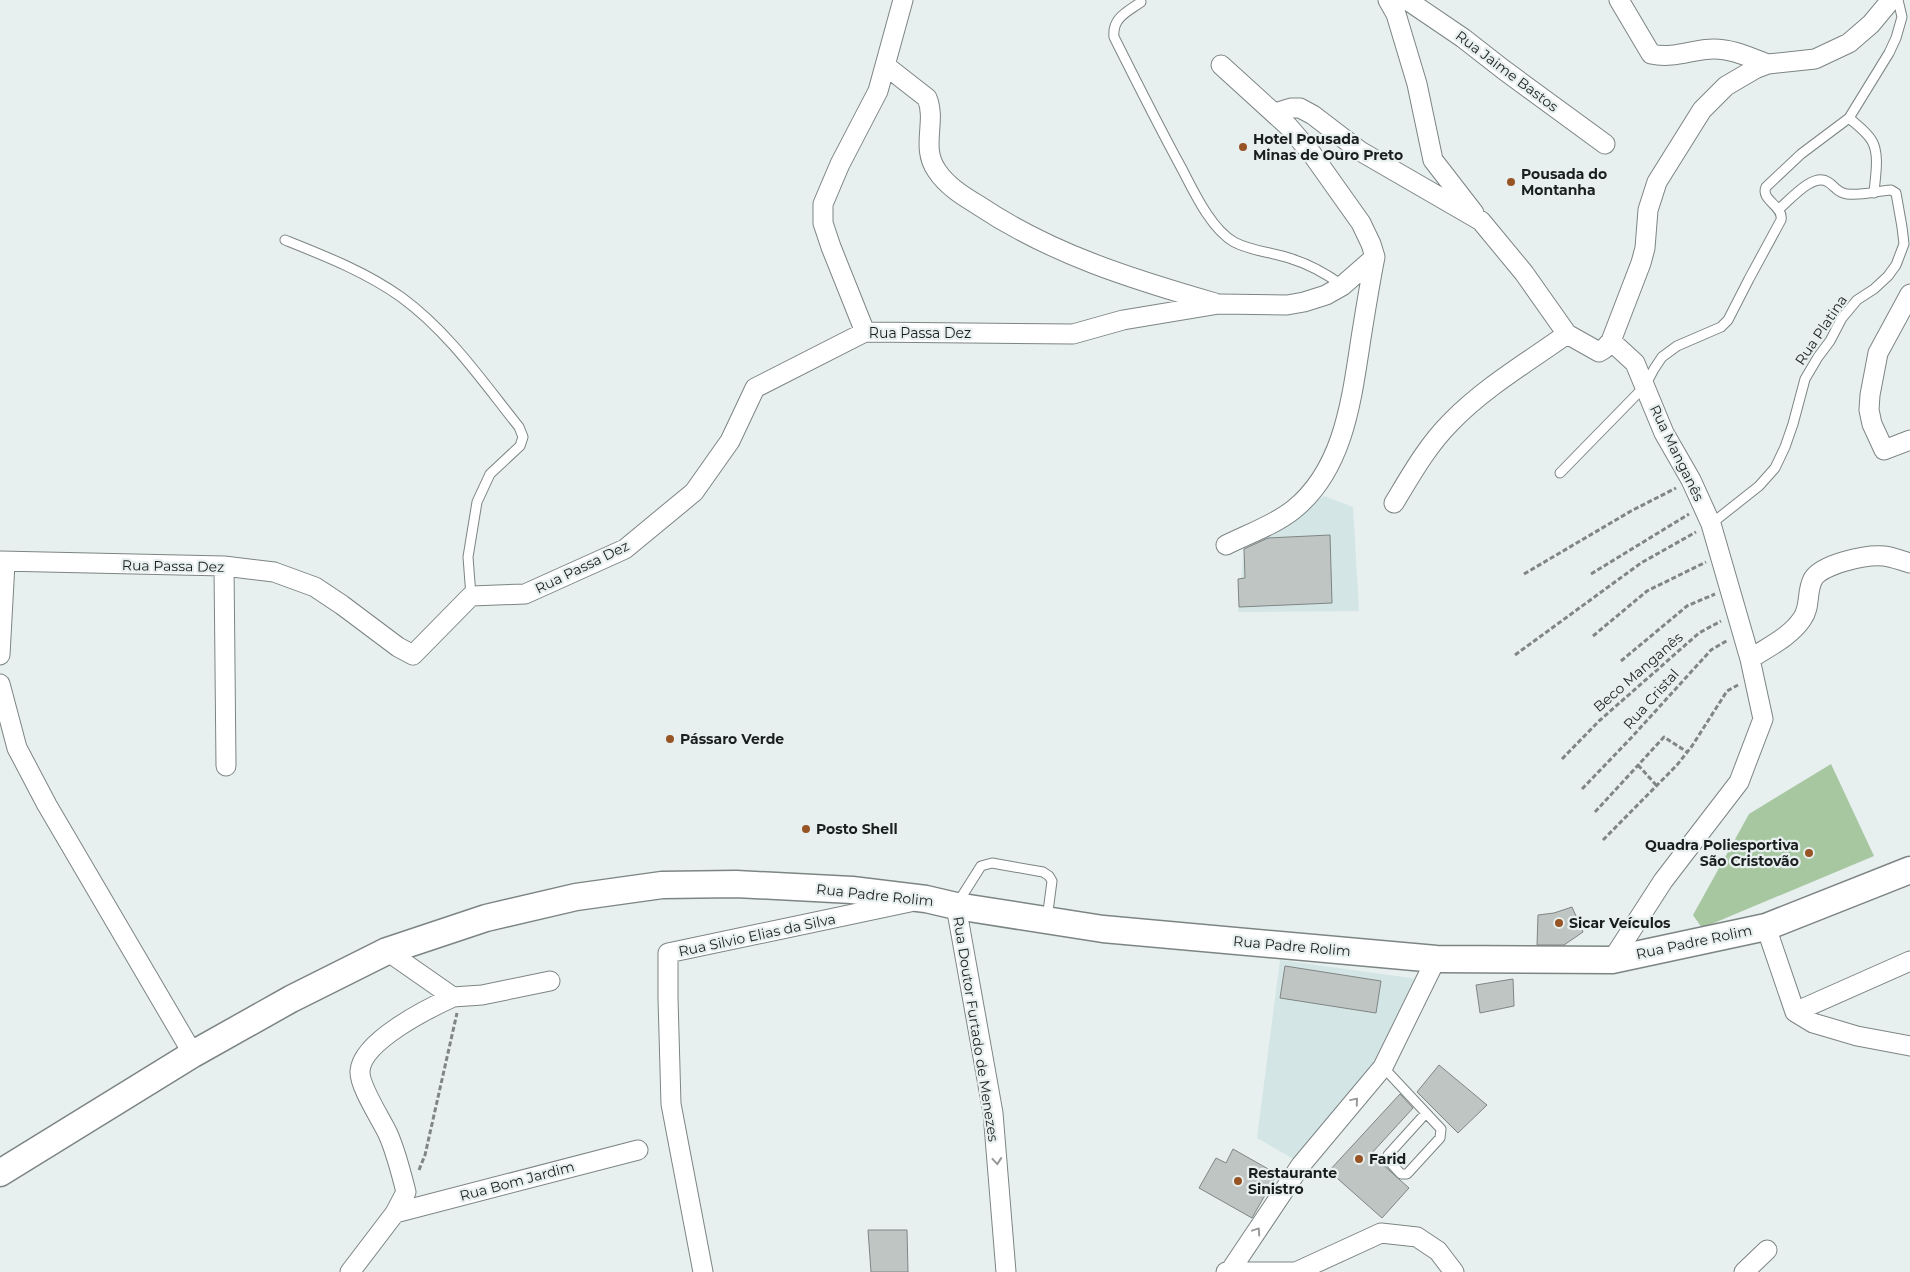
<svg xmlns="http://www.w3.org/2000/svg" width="1910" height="1272" font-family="Montserrat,sans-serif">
  <rect width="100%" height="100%" fill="#e7efef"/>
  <path fill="#d3e5e5" d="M 1324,496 L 1353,507 L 1359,611 L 1238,612 L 1245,536 L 1297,514 Z
    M 1280,960 L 1411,978 L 1420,983 L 1420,998 L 1306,1166 L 1257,1138 Z"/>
  <path fill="#a7c7a1" d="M 1831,764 L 1874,856 L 1702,928 L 1693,915 L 1749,814 Z"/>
  <path fill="#bec5c2" stroke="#7f8583" d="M 1330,535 L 1332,603 L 1239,607 L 1238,579 L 1245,578 L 1244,549 L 1268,538 Z
    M 1572,907 L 1583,932 L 1564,945 L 1537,945 L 1538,915 L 1554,913 Z
    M 1285,966 L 1381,981 L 1376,1013 L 1280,998 Z
    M 1513,979 L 1514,1006 L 1480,1013 L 1476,985 Z
    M 1439,1065 L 1487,1105 L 1458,1133 L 1417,1092 Z
    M 1400,1094 L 1413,1108 L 1371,1154 L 1409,1188 L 1382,1218 L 1329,1171 Z
    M 1233,1149 L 1277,1174 L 1252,1218 L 1199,1188 L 1216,1158 L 1226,1163 Z
    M 868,1230 L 907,1230 L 908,1272 L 871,1272 Z"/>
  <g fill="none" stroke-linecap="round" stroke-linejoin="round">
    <g stroke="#7d8484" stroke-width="11">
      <path id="lane" d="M 1141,2 C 1127,12 1112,18 1114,37 C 1136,81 1158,125 1182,169 C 1194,192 1211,229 1234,242 C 1251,251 1270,252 1289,258 C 1309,264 1325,273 1342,285
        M 1849,118 C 1857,125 1867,132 1872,141 C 1880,155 1875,178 1874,193
        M 285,240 C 325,256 366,272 401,297 C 449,332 483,382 519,427 L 523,437 L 520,446 L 490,474 L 477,502 L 468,557 L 471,596
        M 1560,473 L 1645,386 L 1654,369 L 1662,357 L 1677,346 L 1721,327 L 1728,320 L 1749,279 L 1781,220 C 1784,206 1760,200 1766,187 L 1801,154 L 1849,118 L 1889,53 L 1896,38 L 1902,17 L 1898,0
        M 1711,524 L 1759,486 L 1775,468 L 1785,447 L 1793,424 L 1805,379 L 1818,357 L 1830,341 L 1842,318 L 1857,300 L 1874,289 L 1888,276 L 1896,265 L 1904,244 L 1902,227 L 1896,193 L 1891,190 C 1876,191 1862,196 1847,194 C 1837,193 1835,186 1828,182 C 1813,172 1790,200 1779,209
        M 957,904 L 981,866 L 992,863 L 1043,872 L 1049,876 L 1052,881 L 1047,919
        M 1383,1067 L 1441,1129 L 1440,1138 L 1407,1174 L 1401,1174 L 1388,1160 L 1388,1155 L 1426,1113"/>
    </g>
    <g stroke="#7d8484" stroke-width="21">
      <path id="street" d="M 1388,0 L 1396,14 L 1417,84 L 1433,160 L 1474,213
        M 1407,0 L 1463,38 L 1504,70 L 1605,144
        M 1619,0 L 1651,54 C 1675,59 1692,49 1714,49 C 1733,49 1751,58 1768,64
        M 1221,65 L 1288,126 L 1312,154 L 1361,223 L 1371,244 L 1375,257 C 1370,282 1366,307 1362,332 C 1352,394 1346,468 1293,510 C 1274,525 1248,534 1226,545
        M 886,66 L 927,98 C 937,122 920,147 937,171 C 947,186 963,196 978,205 C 1051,254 1132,279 1215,303
        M 1275,113 L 1291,108 L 1300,108 L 1313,115 L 1360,151 L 1481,221 L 1524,273 L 1567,334 L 1599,352 L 1604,349 L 1611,341 L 1635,363 L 1664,433 L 1691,480 L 1711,524 L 1750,659 L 1763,719 L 1739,782 L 1663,881 L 1612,960
        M 1910,294 L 1878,353 L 1870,395 L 1869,410 L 1872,424 L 1884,450 L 1910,440
        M 865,332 L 831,247 L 823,223 L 823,204 L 840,164 L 878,91 L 903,0
        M 1611,341 L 1641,263 L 1645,248 L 1648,210 L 1657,182 L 1702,110 L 1726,86 L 1755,69 L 1768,64 L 1815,59 L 1849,43 L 1871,24 L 1891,0
        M 1394,503 C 1411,475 1427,446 1451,422 C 1485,387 1528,362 1567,334
        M 0,561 L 224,566 L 274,572 L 315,587 L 342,605 L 398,647 L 413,655 L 471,596 L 525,594 L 625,549 L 694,492 L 730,441 L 755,388 L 865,332 L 1073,334 L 1123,320 L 1219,304 L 1287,305 L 1304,302 L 1326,295 L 1342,286 L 1375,257
        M 224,566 L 226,766
        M 0,655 L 5,563
        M 1750,659 C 1768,647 1790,637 1802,619 C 1811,607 1806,592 1813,579 C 1822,564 1867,554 1884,556 C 1893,557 1902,561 1910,563
        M 0,684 L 17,748 L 47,805 L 193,1054
        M 956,906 L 993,1113 L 1006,1272
        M 1766,927 L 1795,1012 L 1813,1023 L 1857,1036 L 1910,1046
        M 387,951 L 453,997 L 482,995 L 550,981
        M 1795,1012 L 1910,961
        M 395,1213 L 638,1150
        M 1230,1271 L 1301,1165 L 1383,1067 L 1436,959
        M 350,1272 L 395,1213 L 406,1192 C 401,1172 396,1152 388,1134 C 381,1119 359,1086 360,1071 C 362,1041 429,1008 453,997
        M 703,1272 L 671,1104 L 668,998 L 668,953 L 910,902
        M 1226,1272 L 1293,1272
        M 1296,1272 L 1381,1233 L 1417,1237 L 1438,1251 L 1454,1272
        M 1744,1272 L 1767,1250"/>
    </g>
    <g stroke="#7d8484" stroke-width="29">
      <path id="secondary" d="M 0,1173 L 193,1054 L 291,999 L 387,951 L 486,918 L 576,897 L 662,885 L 736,884 L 852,890 L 926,899 L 956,906 L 1103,929 L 1436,959 L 1612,960 L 1766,927 L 1910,870"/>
    </g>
    <path stroke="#808686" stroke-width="3" stroke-dasharray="5 2.5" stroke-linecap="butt" d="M 1524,574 L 1631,511 L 1676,488
      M 1591,574 L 1689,514
      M 1593,636 L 1647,591 L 1706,562
      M 1515,655 L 1641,563 L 1696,532
      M 1621,661 L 1687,606 L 1715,594
      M 1562,759 L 1599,721 L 1699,633 L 1721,621
      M 1638,765 L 1657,786
      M 1582,789 L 1631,738 L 1711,650 L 1728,640
      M 1595,812 L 1664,737 L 1687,752
      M 1603,840 L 1677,765 L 1692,746 L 1727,691 L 1738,685
      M 419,1170 L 425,1155 L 457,1013"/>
    <use href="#lane" stroke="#fff" stroke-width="9"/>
    <use href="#street" stroke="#fff" stroke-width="19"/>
    <use href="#secondary" stroke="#fff" stroke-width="26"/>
  </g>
  <defs><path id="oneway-chevron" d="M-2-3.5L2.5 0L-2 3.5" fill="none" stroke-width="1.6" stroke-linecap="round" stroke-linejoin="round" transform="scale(1.25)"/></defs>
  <g stroke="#989a9a">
    <use href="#oneway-chevron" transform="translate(1355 1101) rotate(-50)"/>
    <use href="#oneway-chevron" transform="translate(997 1161) rotate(85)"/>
    <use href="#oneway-chevron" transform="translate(1257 1231) rotate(-56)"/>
  </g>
  <g fill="#975425" stroke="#e7efef" stroke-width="2">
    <circle cx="1243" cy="147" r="5"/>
    <circle cx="1511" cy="182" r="5"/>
    <circle cx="670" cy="739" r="5"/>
    <circle cx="806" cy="829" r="5"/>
    <circle cx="1809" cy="853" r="5"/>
    <circle cx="1559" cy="923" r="5"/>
    <circle cx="1359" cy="1159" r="5"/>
    <circle cx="1238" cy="1181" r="5"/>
  </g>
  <g text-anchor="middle" stroke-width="4.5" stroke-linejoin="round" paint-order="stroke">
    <g font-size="14" fill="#1b1e1e" stroke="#e7efef">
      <text transform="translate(1507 71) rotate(37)" y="5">Rua Jaime Bastos</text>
      <text transform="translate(1821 330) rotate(-56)" y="5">Rua Platina</text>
      <text x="920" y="338">Rua Passa Dez</text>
      <text transform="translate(1677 453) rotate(64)" y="5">Rua Manganês</text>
      <text transform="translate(173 566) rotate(1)" y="5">Rua Passa Dez</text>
      <text transform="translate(582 567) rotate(-26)" y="5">Rua Passa Dez</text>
      <text transform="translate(1638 672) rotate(-41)" y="5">Beco Manganês</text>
      <text transform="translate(1651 699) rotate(-48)" y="5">Rua Cristal</text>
      <text transform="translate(875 895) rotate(6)" y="5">Rua Padre Rolim</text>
      <text transform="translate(757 935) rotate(-12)" y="5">Rua Silvio Elias da Silva</text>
      <text transform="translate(1694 942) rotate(-12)" y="5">Rua Padre Rolim</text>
      <text transform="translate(1292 946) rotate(5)" y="5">Rua Padre Rolim</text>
      <text transform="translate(976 1029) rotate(81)" y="5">Rua Doutor Furtado de Menezes</text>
      <text transform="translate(517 1181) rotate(-15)" y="5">Rua Bom Jardim</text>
    </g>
    <g font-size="14" font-weight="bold" fill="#1b1e1e" stroke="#e7efef" text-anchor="start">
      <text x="1253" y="144">Hotel Pousada<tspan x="1253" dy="16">Minas de Ouro Preto</tspan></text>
      <text x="1521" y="179">Pousada do<tspan x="1521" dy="16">Montanha</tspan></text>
      <text x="680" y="744">Pássaro Verde</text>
      <text x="816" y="834">Posto Shell</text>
      <text x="1799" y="850" text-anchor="end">Quadra Poliesportiva<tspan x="1799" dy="16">São Cristovão</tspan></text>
      <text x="1569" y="928">Sicar Veículos</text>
      <text x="1369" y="1164">Farid</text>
      <text x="1248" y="1178">Restaurante<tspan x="1248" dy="16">Sinistro</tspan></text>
    </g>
  </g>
</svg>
